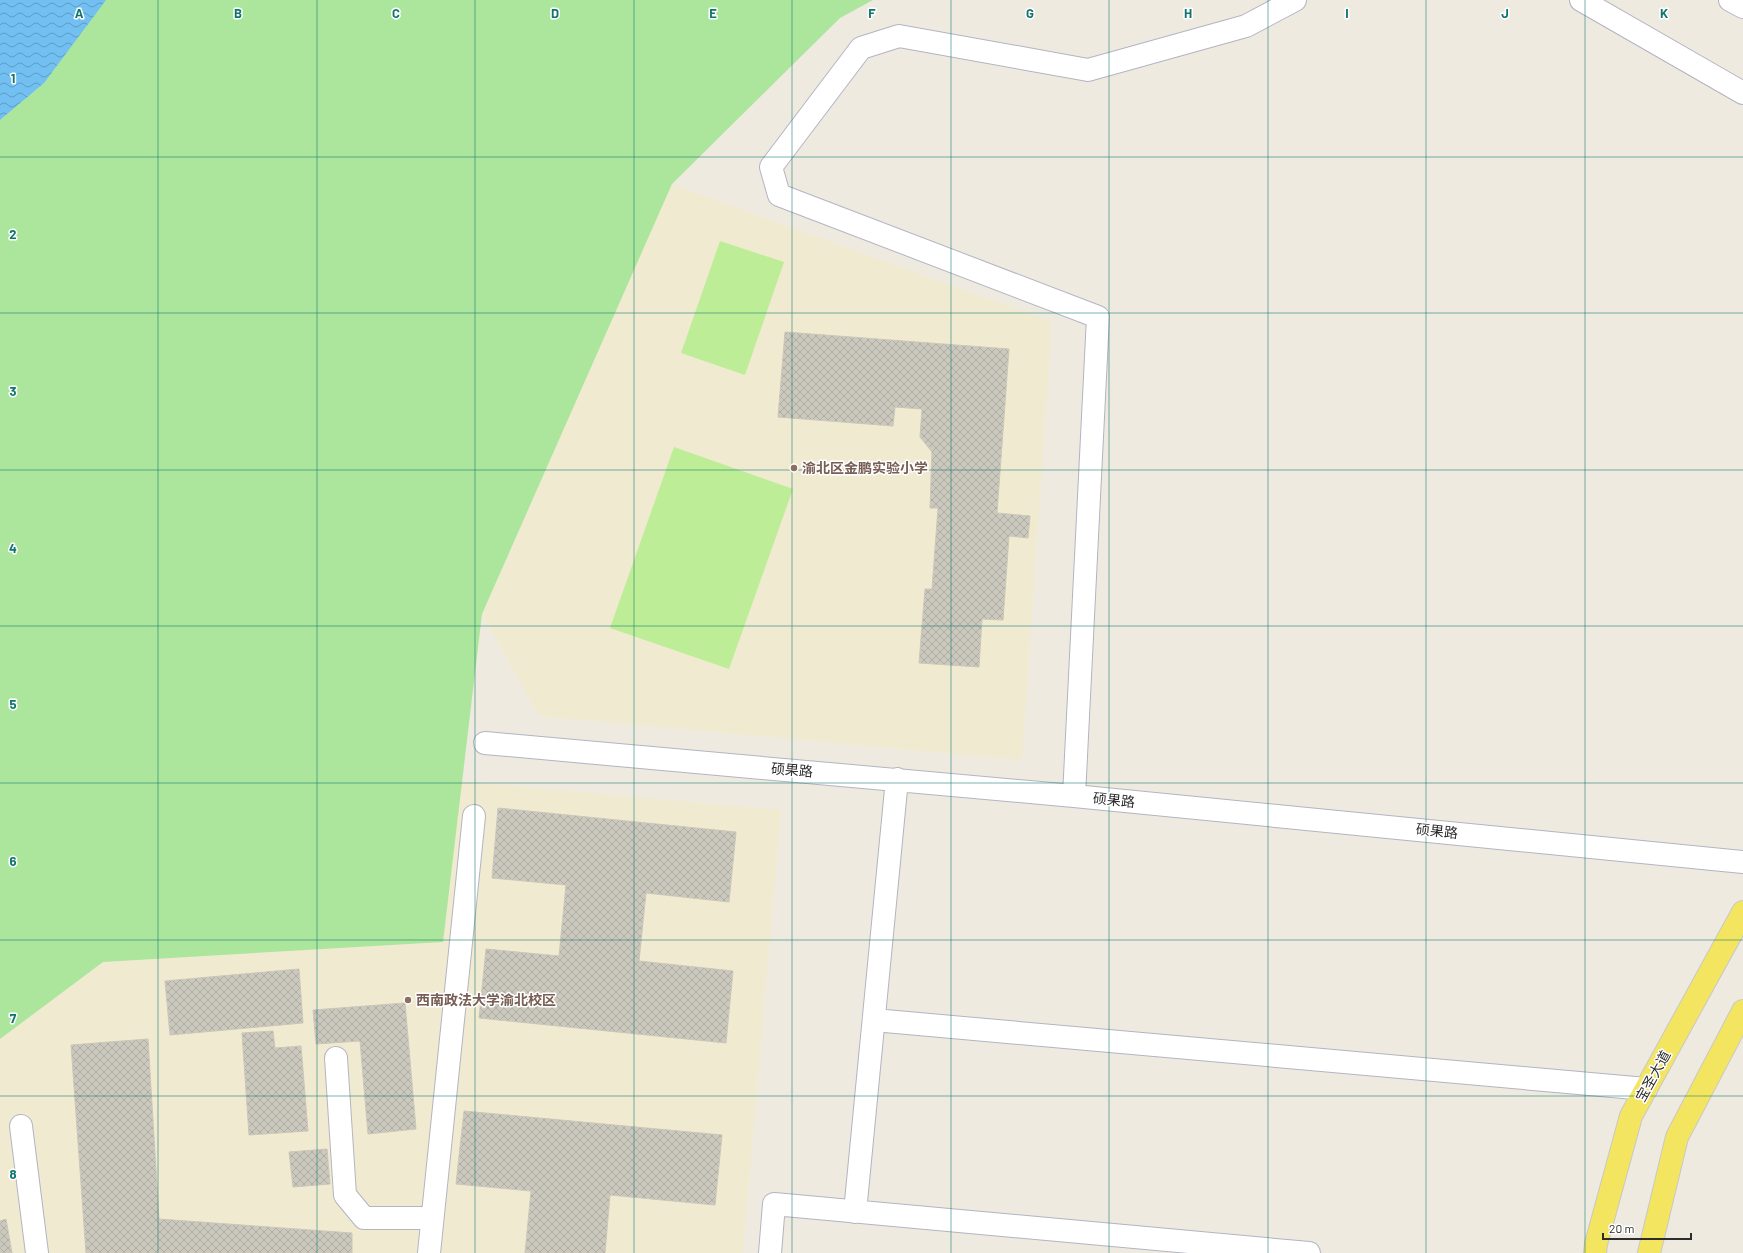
<svg xmlns="http://www.w3.org/2000/svg" width="1743" height="1253" font-family="Barlow,'Noto Sans SC',sans-serif">
  <defs>
    <pattern id="water-waves" width="16" height="10" patternUnits="userSpaceOnUse"><rect width="16" height="10" fill="#72bff2"/><path d="M0 5q4-4 8 0t8 0" fill="none" stroke="#5e9cc4"/></pattern>
    <pattern id="building-cross-hatch" width="8" height="8" patternUnits="userSpaceOnUse"><rect width="8" height="8" fill="#cbc8be"/><path d="M0 0l8 8M0 8l8-8" fill="none" stroke="#afaca4"/></pattern>
  </defs>
  <rect width="100%" height="100%" fill="#efeae0"/>
  <path fill="#f0ead0" d="M 672,184 L 1052,322 L 1022,760 L 539,716 L 482,614 Z
    M 461,781 L 781,810 L 743,1253 L 0,1253 L 0,1039 L 103,962 L 443,942 Z"/>
  <path fill="#abe69c" d="M 0,0 L 873,0 L 840,18 L 672,184 L 482,614 L 443,942 L 103,962 L 0,1039 Z"/>
  <path fill="#beed98" d="M 720,241 L 784,262 L 745,375 L 681,353 Z
    M 674,447 L 793,489 L 729,669 L 610,628 Z"/>
  <path fill="url(#water-waves)" d="M 0,0 L 106,0 L 44,83 L 0,120 Z"/>
  <path fill="url(#building-cross-hatch)" stroke="#cbc7b9" d="M 785,332 L 1009,349 L 997,513 L 1030,516 L 1028,538 L 1009,536 L 1003,620 L 982,619 L 979,667 L 919,663 L 925,589 L 932,589 L 938,508 L 930,508 L 932,452 L 920,437 L 922,409 L 895,407 L 893,426 L 778,417 Z
    M 498,808 L 736,832 L 729,902 L 646,893 L 639,961 L 733,971 L 726,1043 L 479,1018 L 486,949 L 559,956 L 566,885 L 492,878 Z
    M 299,969 L 303,1023 L 170,1035 L 165,981 Z
    M 405,1003 L 416,1129 L 368,1134 L 360,1041 L 316,1044 L 313,1010 Z
    M 273,1031 L 275,1048 L 301,1046 L 308,1131 L 249,1135 L 242,1033 Z
    M 148,1039 L 159,1219 L 352,1233 L 352,1253 L 86,1253 L 71,1045 Z
    M 464,1111 L 722,1135 L 715,1205 L 610,1195 L 605,1253 L 525,1253 L 531,1191 L 456,1184 Z
    M 327,1149 L 330,1184 L 293,1187 L 289,1152 Z
    M 6,1219 L 12,1253 L 0,1253 L 0,1221 Z"/>
  <g fill="none" stroke-linecap="round" stroke-linejoin="round">
    <g stroke="#b3b4c1" stroke-width="24">
      <path id="minor" d="M 1581,0 L 1743,93
        M 1730,0 L 1743,7
        M 485,743 L 1074,796 L 1743,862
        M 1074,796 L 1098,317 L 779,195 L 771,167 L 861,48 L 899,36 L 1088,70 L 1246,26 L 1295,0
        M 874,1020 L 1646,1089
        M 336,1058 L 345,1195 L 364,1218 L 432,1218
        M 21,1126 L 37,1253
        M 855,1212 L 897,779
        M 429,1253 L 474,816
        M 770,1253 L 774,1204 L 1309,1253"/>
    </g>
    <g stroke="#c8c8c8" stroke-width="24">
      <path id="major" d="M 1595,1253 L 1596,1244 L 1631,1116 L 1743,912
        M 1649,1253 L 1677,1137 L 1743,1011"/>
    </g>
    <use href="#minor" stroke="#fff" stroke-width="22"/>
    <use href="#major" stroke="#f4e560" stroke-width="22"/>
  </g>
  <path fill="none" stroke="#0f766e" stroke-width="1" stroke-opacity="0.55" d="M 158,0 L 158,1253M 317,0 L 317,1253M 475,0 L 475,1253M 634,0 L 634,1253M 792,0 L 792,1253M 951,0 L 951,1253M 1109,0 L 1109,1253M 1268,0 L 1268,1253M 1426,0 L 1426,1253M 1585,0 L 1585,1253M 0,157 L 1743,157M 0,313 L 1743,313M 0,470 L 1743,470M 0,626 L 1743,626M 0,783 L 1743,783M 0,940 L 1743,940M 0,1096 L 1743,1096"/>
  <g fill="#8d6e63" stroke="#fff" stroke-width="1.5">
    <circle cx="794" cy="468" r="4"/>
    <circle cx="408" cy="1000" r="4"/>
  </g>
  <g text-anchor="middle" stroke-width="3" stroke-linejoin="round" paint-order="stroke">
    <g font-size="14" font-weight="bold" fill="#785e54" stroke="#fff" text-anchor="start">
      <text x="802" y="473">渝北区金鹏实验小学</text>
      <text x="416" y="1005">西南政法大学渝北校区</text>
    </g>
    <g font-size="14" fill="#2d2d2d" stroke="#fff">
      <text transform="translate(792 770) rotate(5)" y="5">硕果路</text>
      <text transform="translate(1114 800) rotate(6)" y="5">硕果路</text>
      <text transform="translate(1437 831) rotate(6)" y="5">硕果路</text>
      <text transform="translate(1653 1076) rotate(-61)" y="5">宝圣大道</text>
    </g>
  </g>
  <g font-size="13" text-anchor="middle" font-weight="bold" fill="#0f766e" stroke="#fff" stroke-width="3" stroke-linejoin="round" paint-order="stroke">
    <text x="79" y="18">A</text>
    <text x="238" y="18">B</text>
    <text x="396" y="18">C</text>
    <text x="555" y="18">D</text>
    <text x="713" y="18">E</text>
    <text x="872" y="18">F</text>
    <text x="1030" y="18">G</text>
    <text x="1188" y="18">H</text>
    <text x="1347" y="18">I</text>
    <text x="1505" y="18">J</text>
    <text x="1664" y="18">K</text>
    <text x="13" y="83">1</text>
    <text x="13" y="239">2</text>
    <text x="13" y="396">3</text>
    <text x="13" y="553">4</text>
    <text x="13" y="709">5</text>
    <text x="13" y="866">6</text>
    <text x="13" y="1023">7</text>
    <text x="13" y="1179">8</text>
  </g>
  <path d="M1603 1233v6h88v-6" fill="none" stroke="#2d2d2d" stroke-width="2"/>
  <text x="1609" y="1233" font-size="12" fill="#2d2d2d" stroke="#ffffff" stroke-width="3" paint-order="stroke">20 m</text>
</svg>
